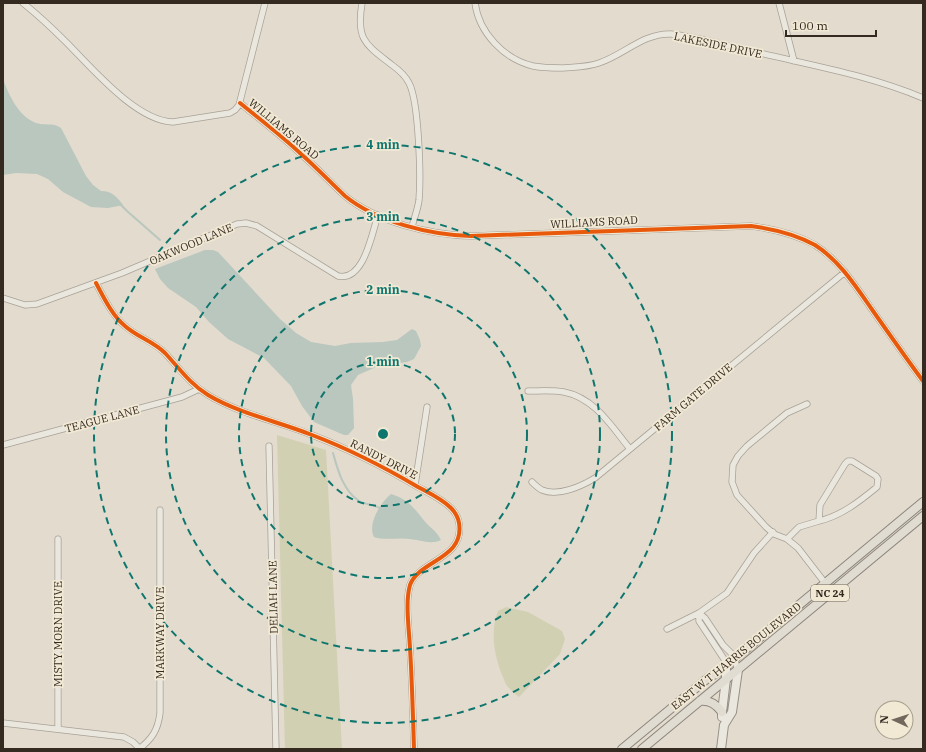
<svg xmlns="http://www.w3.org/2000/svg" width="926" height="752" font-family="'IBM Plex Serif',serif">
  <rect width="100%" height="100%" fill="#e2dbce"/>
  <path fill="#d1d0b2" d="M 277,435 L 326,450 L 342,749 L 285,749 Z
    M 506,607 L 528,612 L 562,631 L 565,639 L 560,654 L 519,697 C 515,694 511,690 507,686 C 505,683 504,679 502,675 C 494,654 490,632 498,611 Z"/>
  <path fill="#b9c7be" d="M 3,79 C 9,95 18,116 36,123 C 44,126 53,122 61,128 L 86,176 L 93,185 L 101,191 C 112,191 117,197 123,205 L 108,208 L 91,207 L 63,192 L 48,179 L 37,174 L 16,173 L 3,175 Z
    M 205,250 L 213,250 L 218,252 L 280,319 L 296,333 L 311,342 L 335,346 L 351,343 L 383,342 L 397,340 L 412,329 L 416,331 L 420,340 L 421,346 L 414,359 L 407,362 L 392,364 L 376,367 L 358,375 L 351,385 L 353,399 L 354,428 L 348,435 L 344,435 L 314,422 L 302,406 L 291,386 L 264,358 L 228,339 L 209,322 L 196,307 L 168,288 L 160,279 L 155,269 Z
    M 391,494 C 411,500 416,512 429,526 C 435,531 438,534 441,540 C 431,545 420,540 410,539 C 398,537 385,541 374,537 C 367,524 381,502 391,494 Z"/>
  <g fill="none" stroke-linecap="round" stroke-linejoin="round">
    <path stroke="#b9c7be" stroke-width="2" d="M 121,205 L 127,211 L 160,240
      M 333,453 C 338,471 343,490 359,501 C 364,504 374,505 380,508"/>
    <g stroke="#a8a197" stroke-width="7">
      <path id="street" d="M 23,3 C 38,15 52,28 66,42 C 91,67 136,121 173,122 L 230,113 L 235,110 L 239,105 L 265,3
        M 362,3 C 356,40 365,44 392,65 C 399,70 405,75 409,83 C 419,102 421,177 419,200 C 418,209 414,218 412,227
        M 475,3 C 479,33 504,59 533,66 C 543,68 553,68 563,68 C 576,67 588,67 599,63 C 624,55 643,33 671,34 C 682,35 693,38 704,40 C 723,44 741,49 760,53 C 815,66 871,76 923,98
        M 779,3 L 794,61
        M 240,103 C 261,120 282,136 301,154 C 316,167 330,182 345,196 C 377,222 430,235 471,236 L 751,226 C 774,229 795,234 815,245 C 840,261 857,288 873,311 C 890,335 906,358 923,381
        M 96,283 C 104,298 112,315 125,326 C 137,337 153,341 165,353 C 179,368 190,384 208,395 C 240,414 277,421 312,435 C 349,449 384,467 418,487 C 429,493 442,499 451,508 C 455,512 458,517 459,523 C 465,559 419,560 410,585 C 405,602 409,629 410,648 C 412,681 413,715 414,749
        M 3,298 L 25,305 L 37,304 L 122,273 L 237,224 L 246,223 L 257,226 L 338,276 C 364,282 372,233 378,215
        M 528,391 C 540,391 553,390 564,392 C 595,398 612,427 630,449
        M 807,404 L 787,413 L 747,446 L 738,456 L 733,465 L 732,482 L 737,495 L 766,527 L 774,534 L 787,539 L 798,548 L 825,583
        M 3,445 L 182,397 L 199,389
        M 269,446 L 276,749
        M 848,461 L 852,461 L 876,476 L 878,479 L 877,487 C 860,501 841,516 819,521 L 820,505 L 845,464 Z
        M 532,482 C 535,485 538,488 542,490 C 558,497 582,486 595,478 L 845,272
        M 415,485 L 427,407
        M 787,539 L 799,527 L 819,521
        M 699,613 L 705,618 L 723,645 L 731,653 L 734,658 L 738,670
        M 699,613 L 699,621 L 724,659 L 726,665
        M 667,629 L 699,613 L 727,593 L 754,553 L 773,532
        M 3,723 L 124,737 L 133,742 L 140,749
        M 58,729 L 58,539
        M 139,749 C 152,739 158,730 160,713 L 160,510"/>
    </g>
    <g stroke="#979087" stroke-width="10">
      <path id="secondary" d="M 722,717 L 722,712 L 726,679 L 726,665
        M 721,749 L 724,725 L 732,712 L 738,670"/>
    </g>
    <g stroke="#8d867e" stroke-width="10">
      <path id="primary" d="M 700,701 C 710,700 716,704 722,712
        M 622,749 L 708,678 L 717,673 L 923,502
        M 642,749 L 923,516"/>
    </g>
    <use href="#street" stroke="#eae7df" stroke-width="5.5"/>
    <use href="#secondary" stroke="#eae7df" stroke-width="8"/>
    <use href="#primary" stroke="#e1dcd1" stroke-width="8"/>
    <g stroke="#f2e9d5" stroke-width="6">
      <path id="cycleway" d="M 240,103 C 261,120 282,136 301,154 C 316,167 330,182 345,196 C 377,222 430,235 471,236 L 751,226 C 774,229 795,234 815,245 C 840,261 857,288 873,311 C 890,335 906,358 923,381
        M 96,283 C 104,298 112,315 125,326 C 137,337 153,341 165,353 C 179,368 190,384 208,395 C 240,414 277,421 312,435 C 349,449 384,467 418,487 C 429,493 442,499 451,508 C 455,512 458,517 459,523 C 465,559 419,560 410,585 C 405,602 409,629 410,648 C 412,681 413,715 414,749"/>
    </g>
    <use href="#cycleway" stroke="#e8590c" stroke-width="4"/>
  </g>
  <g fill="none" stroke="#0f766e" stroke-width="2" stroke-dasharray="7 5">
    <circle cx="383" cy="434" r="72"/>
    <circle cx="383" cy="434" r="144"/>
    <circle cx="383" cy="434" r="217"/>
    <circle cx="383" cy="434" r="289"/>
  </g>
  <g text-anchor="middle" stroke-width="3.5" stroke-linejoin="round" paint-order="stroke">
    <rect fill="#f2e9d5" stroke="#6e6356" stroke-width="1" x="811" y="585" width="38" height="16" rx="3"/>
    <g font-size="10" font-weight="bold" fill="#352a20">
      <text x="830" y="597">NC 24</text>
    </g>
    <g font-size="11" fill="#352a20" stroke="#f2e9d5">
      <text transform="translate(718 45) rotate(12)" y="4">LAKESIDE DRIVE</text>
      <text transform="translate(284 129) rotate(40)" y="4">WILLIAMS ROAD</text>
      <text transform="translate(594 222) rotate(-3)" y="4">WILLIAMS ROAD</text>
      <text transform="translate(191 244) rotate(-23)" y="4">OAKWOOD LANE</text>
      <text transform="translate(693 397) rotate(-40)" y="4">FARM GATE DRIVE</text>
      <text transform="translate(102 419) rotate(-15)" y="4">TEAGUE LANE</text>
      <text transform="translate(384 459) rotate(27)" y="4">RANDY DRIVE</text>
      <text transform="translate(273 597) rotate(-91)" y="4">DELIAH LANE</text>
      <text transform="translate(160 633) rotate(-90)" y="4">MARKWAY DRIVE</text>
      <text transform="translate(58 634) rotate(-90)" y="4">MISTY MORN DRIVE</text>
      <text transform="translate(736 656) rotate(-39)" y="4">EAST W T HARRIS BOULEVARD</text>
    </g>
  </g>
  <circle cx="383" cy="434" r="6" fill="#0f766e" stroke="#f2e9d5" stroke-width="2"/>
  <g font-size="12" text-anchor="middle" font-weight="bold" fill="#0f766e" stroke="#f2e9d5" stroke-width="3.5" stroke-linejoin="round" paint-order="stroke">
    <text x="383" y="149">4 min</text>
    <text x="383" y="221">3 min</text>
    <text x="383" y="294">2 min</text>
    <text x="383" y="366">1 min</text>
  </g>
  <rect width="926" height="752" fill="none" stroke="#352a20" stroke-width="8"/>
  <g transform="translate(894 720) rotate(273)"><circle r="19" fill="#f2e9d5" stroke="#a69d8d"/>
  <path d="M0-3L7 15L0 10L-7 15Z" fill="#72685d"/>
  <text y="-6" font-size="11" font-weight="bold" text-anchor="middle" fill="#352a20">N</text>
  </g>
  <path d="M786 30v6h90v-6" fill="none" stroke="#352a20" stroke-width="2"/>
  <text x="792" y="30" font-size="12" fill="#352a20" stroke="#f2e9d5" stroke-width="3" paint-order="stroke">100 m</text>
</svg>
